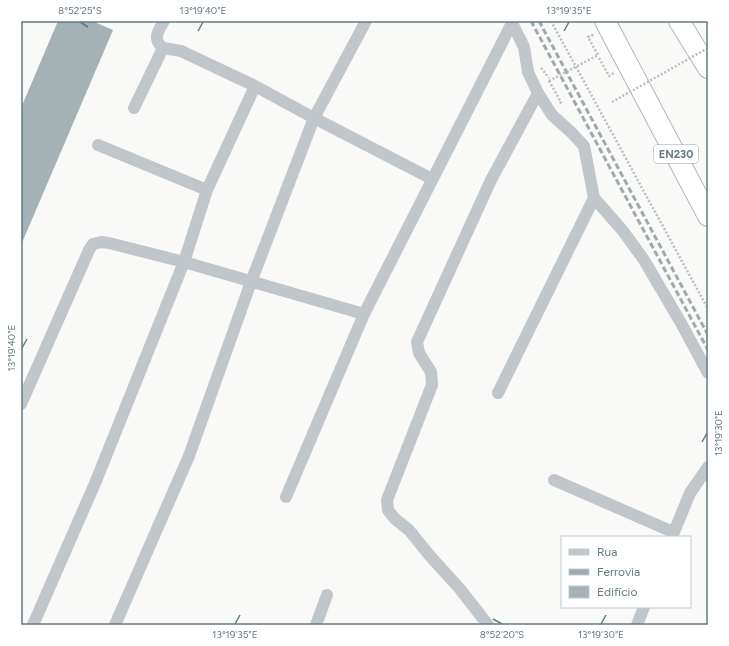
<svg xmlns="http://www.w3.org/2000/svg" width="729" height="646" font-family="Figtree,sans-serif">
  <rect width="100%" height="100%" fill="#f9f9f7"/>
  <path fill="#a4b1b5" d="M 58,21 L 92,21 L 113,30 L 21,245 L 21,108 Z"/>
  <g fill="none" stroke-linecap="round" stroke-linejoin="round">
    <g stroke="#b3b9bc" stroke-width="22">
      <path id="trunk" d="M 605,21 L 708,216
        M 679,21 L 708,68"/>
    </g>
    <path stroke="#babfc1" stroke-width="2.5" stroke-dasharray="2 2" stroke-linecap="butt" d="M 551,21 L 708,309
      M 593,36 L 592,35 L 588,37 L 598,55
      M 599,58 L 609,76 L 614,73
      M 541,68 L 549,78
      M 549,81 L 561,102 L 559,104"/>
    <path stroke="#c0c6c9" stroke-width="12" d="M 511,21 L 524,47 L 528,72 L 538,93 L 552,115 L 572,133 L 584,146 L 594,198 L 623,231 L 644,260 L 681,323 L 708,373
      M 163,48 C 152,39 158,31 164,21
      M 134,108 L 163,48 L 181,51 L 255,86 L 314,118 L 432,179
      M 98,145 L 207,190
      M 498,393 L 594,198
      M 21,404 L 89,250 L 93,244 L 101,242 L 109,243 L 184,262 L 364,314
      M 554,480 L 673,532
      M 286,497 L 364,314 L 512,23
      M 672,537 L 690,493 L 708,467
      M 33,625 L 96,481 L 184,262 L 207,190 L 255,86
      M 115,625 L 189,456 L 251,282 L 314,118 L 366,21
      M 316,625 L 327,595
      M 488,625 L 460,589 L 430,556 L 409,530 L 394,518 L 388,510 L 387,500 L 432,385 L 431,372 L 419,353 L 417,342 L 491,180 L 538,93
      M 637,625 L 644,607"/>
    <use href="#trunk" stroke="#fff" stroke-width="20"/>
    <path stroke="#9faaae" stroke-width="3" stroke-dasharray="6 3" stroke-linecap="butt" d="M 531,21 L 708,350
      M 539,21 L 708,335"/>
    <path stroke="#babfc1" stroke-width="2.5" stroke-dasharray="2 2" stroke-linecap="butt" d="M 549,81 L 598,55
      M 612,102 L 708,48"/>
  </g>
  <path fill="none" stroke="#647a82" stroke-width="1.5" d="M 80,22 L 88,27M 198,31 L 203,22M 564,31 L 569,22M 22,348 L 27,339M 702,442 L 707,433M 493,619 L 502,624M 235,624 L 240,615M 601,624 L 606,615"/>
  <g text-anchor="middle" stroke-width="4" stroke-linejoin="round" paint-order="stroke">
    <rect fill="#fff" stroke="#92a2a8" stroke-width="1" x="654" y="145" width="44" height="18" rx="3"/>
    <g font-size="11" font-weight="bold" fill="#647a82">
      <text x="676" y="158">EN230</text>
    </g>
  </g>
  <rect width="729" height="646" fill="none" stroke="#ffffff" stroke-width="44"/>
  <rect x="561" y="536" width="130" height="72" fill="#ffffff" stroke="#c1cacd"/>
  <rect x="569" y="549" width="20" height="6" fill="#c0c6c9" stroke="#c1cacd"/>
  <text x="597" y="556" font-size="12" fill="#647a82">Rua</text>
  <rect x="569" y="569" width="20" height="6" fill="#9faaae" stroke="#c1cacd"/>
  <text x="597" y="576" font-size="12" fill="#647a82">Ferrovia</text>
  <rect x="569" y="586" width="20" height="12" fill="#a4b1b5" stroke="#c1cacd"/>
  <text x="597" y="596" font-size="12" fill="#647a82">Edifício</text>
  <rect x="22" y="22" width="685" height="602" fill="none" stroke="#647a82" stroke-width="1.5"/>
  <g font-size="10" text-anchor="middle" fill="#647a82">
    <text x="80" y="14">8°52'25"S</text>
    <text x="203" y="14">13°19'40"E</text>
    <text x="569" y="14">13°19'35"E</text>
    <text transform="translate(11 348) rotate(-90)" y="4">13°19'40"E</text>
    <text transform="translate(718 433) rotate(-90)" y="4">13°19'30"E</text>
    <text x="235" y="638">13°19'35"E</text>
    <text x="502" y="638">8°52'20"S</text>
    <text x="601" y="638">13°19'30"E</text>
  </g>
</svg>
